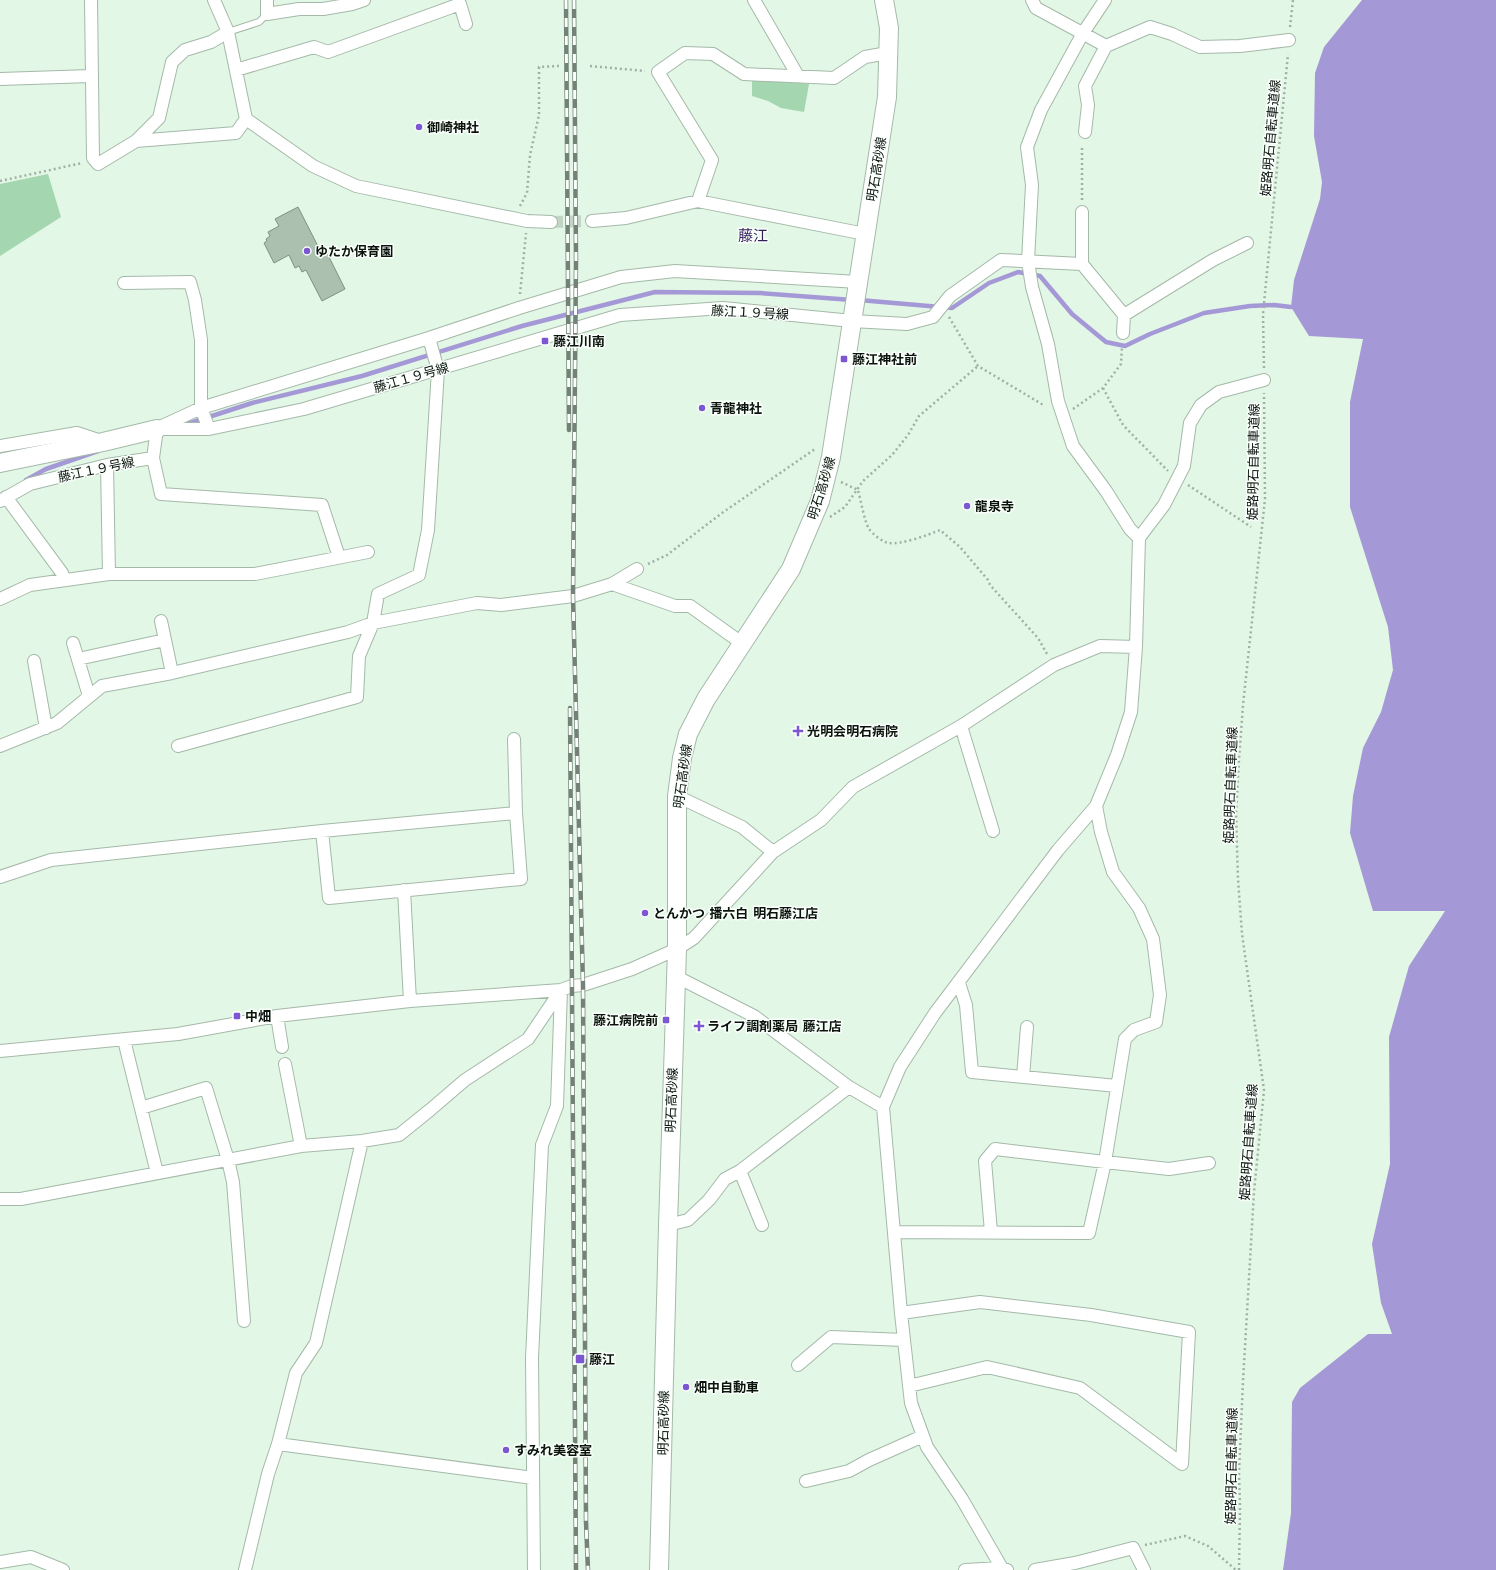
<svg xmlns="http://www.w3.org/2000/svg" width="1496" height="1570" font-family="'DejaVu Sans','Noto Sans JP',sans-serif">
  <rect width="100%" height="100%" fill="#e2f7e6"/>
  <path fill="#a4d6b0" d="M 752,78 L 809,84 L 804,112 L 781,108 L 768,101 L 752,96 Z
    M 48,174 L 61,217 L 0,256 L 0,184 Z"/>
  <path fill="#a598d6" d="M 1362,0 L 1496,0 L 1496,1570 L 1283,1570 L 1291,1513 L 1292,1402 L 1300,1388 L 1368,1334 L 1392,1334 L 1381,1303 L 1372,1244 L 1390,1164 L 1389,1037 L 1409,966 L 1445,911 L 1373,911 L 1350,833 L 1353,796 L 1363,748 L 1381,712 L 1393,670 L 1388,627 L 1350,507 L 1350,402 L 1363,339 L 1309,336 L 1291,307 L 1294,280 L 1320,199 L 1322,182 L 1314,136 L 1315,73 L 1324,47 Z"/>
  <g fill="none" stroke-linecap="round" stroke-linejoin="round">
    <path stroke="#a598d6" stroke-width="4.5" d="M 859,300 L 952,308 L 989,283 L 1018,272 L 1040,276 L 1072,314 L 1106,342 L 1125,346 L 1150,334 L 1204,313 L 1250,306 L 1274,305 L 1291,307
      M 184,425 L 252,403 L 362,376 L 522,326 L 655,292 L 760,293 L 852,300
      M 26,480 L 46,469 L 98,451"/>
  </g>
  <path fill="#acc0b0" stroke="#7e9182" d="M 298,207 L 323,256 L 327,253 L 345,289 L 322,301 L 306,270 L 302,272 L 299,266 L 295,268 L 289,255 L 274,263 L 264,243 L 267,241 L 266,239 L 270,236 L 268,232 L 279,226 L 275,219 Z"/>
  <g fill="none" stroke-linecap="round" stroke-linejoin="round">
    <path stroke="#c2d5c5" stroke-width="12" stroke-dasharray="12 6" stroke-linecap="butt" d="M 551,222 L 592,221"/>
    <g stroke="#a5b9a9" stroke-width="8">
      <path id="lane" d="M 228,32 L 259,22 L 267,14"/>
    </g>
    <g stroke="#a5b9a9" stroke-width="14">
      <path id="street" d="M 91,0 L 93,158 L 98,164 L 136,141 L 159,118 L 172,62 L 185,50 L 211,42 L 228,32
        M 214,0 L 228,32 L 246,119 L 313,166 L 356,186 L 527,221 L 551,222
        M 267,0 L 267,14 L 299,9 L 323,9 L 352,4 L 364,0
        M 754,0 L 798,76
        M 1032,0 L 1036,8 L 1106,46 L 1150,27 L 1172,34 L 1200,47 L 1240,46 L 1289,40
        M 236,70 L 314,47 L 328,52 L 460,4 L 466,24
        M 0,79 L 91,76
        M 1085,132 L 1088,105 L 1085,86 L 1106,46
        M 136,141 L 236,133 L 246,119
        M 698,201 L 712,160 L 658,72 L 685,53 L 713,54 L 744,74 L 834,78 L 865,57 L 888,53
        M 1082,212 L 1082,264 L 1124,315 L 1123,333
        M 592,221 L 626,218 L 698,201 L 865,234
        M 124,283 L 190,282 L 195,300 L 201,340 L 201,408 L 209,429
        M 1124,315 L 1213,260 L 1247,243
        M 160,427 L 201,408 L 429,338 L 519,308 L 621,277 L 675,271 L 858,282
        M 157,429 L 209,429 L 304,409 L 620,315 L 723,308 L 852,321 L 907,324 L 933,317 L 950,296 L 1001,260 L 1082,264
        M 0,446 L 77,433 L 101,441
        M 153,458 L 161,494 L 322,505 L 339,557
        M 107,465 L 109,574
        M 6,497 L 62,573 L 64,580
        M 0,501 L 30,484 L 107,465 L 153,458 L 157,429
        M 1139,538 L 1164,505 L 1184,466 L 1190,423 L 1201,405 L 1219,392 L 1264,380
        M 612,584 L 675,606 L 690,606 L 743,644
        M 0,599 L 30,585 L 109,574 L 255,574 L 368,552
        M 161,621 L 172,673
        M 73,643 L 89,696
        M 78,659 L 165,640
        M 34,661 L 46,728
        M 961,726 L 993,831
        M 0,746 L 57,723 L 102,686 L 172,673 L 348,632 L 373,623 L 477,603 L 501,605 L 573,596 L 612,584 L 637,569
        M 178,746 L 357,697 L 359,656 L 373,623 L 378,594 L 419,575 L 428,530 L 438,370 L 429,338
        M 677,796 L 742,827 L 773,852
        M 1096,806 L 1101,832 L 1113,872 L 1139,908 L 1153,939 L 1160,995 L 1156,1022 L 1134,1030 L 1125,1039 L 1105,1162 L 1169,1169 L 1209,1163
        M 322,831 L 329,898 L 521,879 L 516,813 L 514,739
        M 0,877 L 51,860 L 322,831 L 516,813
        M 404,890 L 410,1001
        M 675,976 L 754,1016 L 849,1087 L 883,1107
        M 959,983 L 966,1005 L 972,1072 L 1117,1086
        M 277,1016 L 282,1047
        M 124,1040 L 157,1173
        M 0,1051 L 178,1034 L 277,1016 L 410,1001 L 561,990 L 572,986 L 583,985 L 632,969 L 677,949 L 694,938 L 773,852 L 821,820 L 853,787 L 961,726 L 1054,665 L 1100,646 L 1136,647
        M 285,1064 L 301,1146
        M 1023,1077 L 1027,1027
        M 141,1108 L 206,1088 L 228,1160 L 233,1182 L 244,1321
        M 740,1171 L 762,1225
        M 0,1199 L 21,1199 L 301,1146 L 362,1141 L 399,1135 L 430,1110 L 465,1080 L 528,1039 L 561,990
        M 668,1225 L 688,1220 L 709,1200 L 725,1179 L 740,1171 L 849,1087
        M 894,1232 L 1089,1233 L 1105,1162 L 995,1149 L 985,1161 L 991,1232
        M 901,1313 L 980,1302 L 1091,1315 L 1189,1332 L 1182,1464 L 1080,1388 L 987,1367 L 909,1386
        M 798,1365 L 831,1337 L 904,1340
        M 278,1444 L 533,1478
        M 806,1481 L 849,1471 L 869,1460 L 923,1436
        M 0,1562 L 31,1557 L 63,1570
        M 245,1570 L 268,1474 L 278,1444 L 296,1373 L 316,1343 L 362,1141
        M 534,1570 L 532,1358 L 542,1145 L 557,1106 L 561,990
        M 965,1570 L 1001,1568 L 1007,1570
        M 1003,1570 L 962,1499 L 927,1447 L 911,1403 L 901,1313 L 883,1107 L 900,1067 L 935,1013 L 1058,850 L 1096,806 L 1117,755 L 1131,712 L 1136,647 L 1139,538 L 1130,529 L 1106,491 L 1073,446 L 1058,401 L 1048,344 L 1032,287 L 1028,261 L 1032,185 L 1027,147 L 1041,110 L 1083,33 L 1105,0
        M 1035,1570 L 1075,1563 L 1133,1548 L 1144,1570"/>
    </g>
    <g stroke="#a5b9a9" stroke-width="20">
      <path id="secondary" d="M 0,463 L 103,442 L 157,429
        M 659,1570 L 668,1225 L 677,949 L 677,796 L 682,758 L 688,734 L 706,699 L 791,569 L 820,501 L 831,457 L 887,97 L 889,28 L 884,0"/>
    </g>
    <path stroke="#a0b1a3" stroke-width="2.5" stroke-dasharray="2 3" stroke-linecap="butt" d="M 1290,27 L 1293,0
      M 590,66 L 645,71
      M 0,181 L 82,163
      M 1082,200 L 1082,145
      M 520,206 L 527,193 L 530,155 L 539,115 L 539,67 L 559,66
      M 520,294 L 526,233
      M 949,317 L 978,366 L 1045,406
      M 1264,368 L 1263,314 L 1288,54
      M 1103,388 L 1123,425 L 1168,471
      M 1073,409 L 1103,388 L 1121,364 L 1122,346
      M 841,482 L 858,490 C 861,501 864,520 869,529 C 872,533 883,543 889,543 C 901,545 928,535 940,530 L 960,547 L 988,580 L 990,585 L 1038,638 L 1047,654
      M 1188,485 L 1251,527
      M 830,517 L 845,507 L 863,481 L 892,455 L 908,435 L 919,416 L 978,366
      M 648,564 L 667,555 L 722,513 L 815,449
      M 1145,1545 L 1185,1536 L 1208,1546 L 1236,1570
      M 1239,1570 L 1240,1508 L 1239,1473 L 1243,1381 L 1254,1192 L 1264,1090 L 1242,934 L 1238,879 L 1236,814 L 1239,760 L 1243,705 L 1265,499 L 1264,393"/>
    <use href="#lane" stroke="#fff" stroke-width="6"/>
    <use href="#street" stroke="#fff" stroke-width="12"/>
    <use href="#secondary" stroke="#fff" stroke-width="18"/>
    <g stroke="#738176" stroke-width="4.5">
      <path id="rail" d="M 566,0 L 569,430
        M 574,0 L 576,260 L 573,596 L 583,985 L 586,1522 L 588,1570
        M 570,708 L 576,1570"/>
    </g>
    <use href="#rail" stroke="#fafffb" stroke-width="3" stroke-dasharray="9" stroke-linecap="butt"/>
  </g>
  <g fill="#7c57d1" stroke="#fafffb" stroke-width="1.5">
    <circle cx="419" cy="127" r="4"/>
    <circle cx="307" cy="251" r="4"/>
    <rect x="541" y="337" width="8" height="8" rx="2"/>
    <rect x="840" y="355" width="8" height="8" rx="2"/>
    <circle cx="702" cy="408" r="4"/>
    <circle cx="967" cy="506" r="4"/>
    <path d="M796 725h4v4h4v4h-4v4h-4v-4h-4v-4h4z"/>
    <circle cx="645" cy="913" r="4"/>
    <rect x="233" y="1012" width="8" height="8" rx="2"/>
    <rect x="662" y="1016" width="8" height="8" rx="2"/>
    <path d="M697 1020h4v4h4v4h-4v4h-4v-4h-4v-4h4z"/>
    <rect x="575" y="1354" width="10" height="10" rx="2"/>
    <circle cx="686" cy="1387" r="4"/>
    <circle cx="506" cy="1450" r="4"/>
  </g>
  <g text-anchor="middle" stroke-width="3" stroke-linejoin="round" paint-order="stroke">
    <g font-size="13" font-weight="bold" fill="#0b130d" stroke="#fafffb" text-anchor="start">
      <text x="427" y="132">御崎神社</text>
      <text x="315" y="256">ゆたか保育園</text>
      <text x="553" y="346">藤江川南</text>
      <text x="852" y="364">藤江神社前</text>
      <text x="710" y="413">青龍神社</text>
      <text x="975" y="511">龍泉寺</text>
      <text x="807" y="736">光明会明石病院</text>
      <text x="653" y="918">とんかつ 播六白 明石藤江店</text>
      <text x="245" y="1021">中畑</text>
      <text x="658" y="1025" text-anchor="end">藤江病院前</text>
      <text x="707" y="1031">ライフ調剤薬局 藤江店</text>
      <text x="589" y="1364">藤江</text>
      <text x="694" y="1392">畑中自動車</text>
      <text x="514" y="1455">すみれ美容室</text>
    </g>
    <g font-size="13" fill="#0b130d" stroke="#fafffb">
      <text transform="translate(1270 138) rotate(-85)" y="5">姫路明石自転車道線</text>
      <text transform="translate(876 169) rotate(-81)" y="5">明石高砂線</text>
      <text transform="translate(750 312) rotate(3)" y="5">藤江１９号線</text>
      <text transform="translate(411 377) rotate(-16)" y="5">藤江１９号線</text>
      <text transform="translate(1253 462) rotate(-89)" y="5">姫路明石自転車道線</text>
      <text transform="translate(96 469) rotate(-12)" y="5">藤江１９号線</text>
      <text transform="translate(821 488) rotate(-73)" y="5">明石高砂線</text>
      <text transform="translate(682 776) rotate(-82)" y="5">明石高砂線</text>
      <text transform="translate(1230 785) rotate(-88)" y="5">姫路明石自転車道線</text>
      <text transform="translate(671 1100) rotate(-88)" y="5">明石高砂線</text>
      <text transform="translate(1248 1142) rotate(-86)" y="5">姫路明石自転車道線</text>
      <text transform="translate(663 1423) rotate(-89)" y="5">明石高砂線</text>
      <text transform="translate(1231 1466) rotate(-89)" y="5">姫路明石自転車道線</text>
    </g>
    <g font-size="15" fill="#311f59" stroke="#fafffb">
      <text x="753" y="241">藤江</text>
    </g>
  </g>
</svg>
